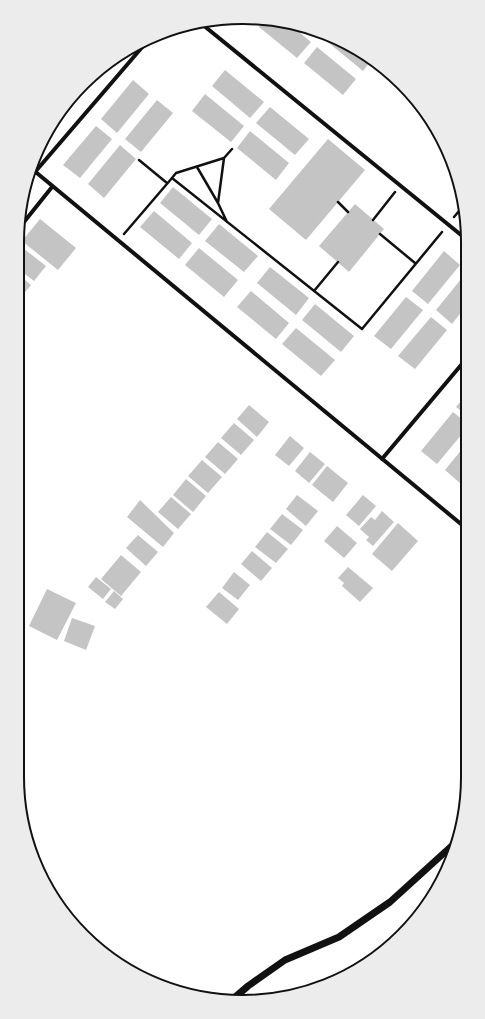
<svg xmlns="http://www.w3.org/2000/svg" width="485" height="1019" font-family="'PT Sans',sans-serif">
  <rect width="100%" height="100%" fill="#fff"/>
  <path fill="#c4c4c4" d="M 263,21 L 293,27 L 311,42 L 297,58 L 259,27 Z
    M 328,34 L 329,34 L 372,59 L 363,71 L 324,39 Z
    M 317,47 L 356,79 L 343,95 L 304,63 Z
    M 225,70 L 264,102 L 250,118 L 212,86 Z
    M 133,80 L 149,94 L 117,133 L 101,119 Z
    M 205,94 L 244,126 L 231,142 L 192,111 Z
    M 157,100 L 173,113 L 141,152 L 125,139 Z
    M 270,107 L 309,139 L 295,155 L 256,123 Z
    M 96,126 L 112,139 L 80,178 L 63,165 Z
    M 250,131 L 289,163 L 276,180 L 237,148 Z
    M 328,139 L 365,170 L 306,240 L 269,209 Z
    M 120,145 L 136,159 L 104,198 L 88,184 Z
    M 173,187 L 212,219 L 199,235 L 160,203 Z
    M 355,204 L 384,229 L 349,272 L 319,246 Z
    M 154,211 L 192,243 L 179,259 L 140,227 Z
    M 40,219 L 76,248 L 58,270 L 22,241 Z
    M 219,224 L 258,256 L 244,272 L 205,241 Z
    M 23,248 L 46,266 L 34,281 L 17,268 L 17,256 Z
    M 199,248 L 238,280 L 224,297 L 185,265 Z
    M 444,251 L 460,265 L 428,304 L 412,291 Z
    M 270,267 L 309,298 L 296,315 L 257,283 Z
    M 17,273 L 31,285 L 17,302 Z
    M 466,273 L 466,306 L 452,324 L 436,310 Z
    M 251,291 L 289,323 L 276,339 L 237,307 Z
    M 406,297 L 423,310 L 391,349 L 374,336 Z
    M 315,304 L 354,336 L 341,352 L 302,320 Z
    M 431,317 L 447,330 L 415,369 L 398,356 Z
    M 296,328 L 335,360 L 321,376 L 282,344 Z
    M 467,394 L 467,415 L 456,407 Z
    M 249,405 L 269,422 L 257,437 L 237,419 Z
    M 453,412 L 467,423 L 467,428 L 437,464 L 421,451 Z
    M 234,423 L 254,440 L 241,455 L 221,438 Z
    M 290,436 L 304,448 L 289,466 L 275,455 Z
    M 218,442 L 238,459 L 225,474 L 205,457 Z
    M 467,443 L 467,476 L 461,484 L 445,470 Z
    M 310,452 L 325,464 L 309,483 L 295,471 Z
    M 202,460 L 222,477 L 208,493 L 188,476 Z
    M 327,466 L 348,483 L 333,502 L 312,485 Z
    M 186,479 L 206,496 L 193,512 L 173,495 Z
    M 297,495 L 318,511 L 306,526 L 286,509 Z
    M 363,495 L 376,506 L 359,526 L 346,515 Z
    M 171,497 L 191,514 L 178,529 L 158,512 Z
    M 140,500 L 174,533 L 163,547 L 127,517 Z
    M 382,511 L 394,522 L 373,546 L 366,540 L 369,537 L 360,529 L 371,517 L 375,520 Z
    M 282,514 L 303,530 L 291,545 L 270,529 Z
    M 398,523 L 418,541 L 392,571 L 372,554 Z
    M 337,526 L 357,543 L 344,558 L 324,541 Z
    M 267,532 L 288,549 L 276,563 L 255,547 Z
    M 138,535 L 158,552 L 146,566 L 126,548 Z
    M 252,551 L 272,568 L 261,581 L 241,564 Z
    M 121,555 L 141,572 L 121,596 L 101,579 Z
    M 348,567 L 373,588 L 360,602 L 342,586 L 344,583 L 338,578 Z
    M 234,572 L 250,585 L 238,600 L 222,588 Z
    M 96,577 L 111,589 L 103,599 L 88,587 Z
    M 47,589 L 76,603 L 57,640 L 29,626 Z
    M 114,591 L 123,599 L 115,609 L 105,602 Z
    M 219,592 L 239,609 L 227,624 L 206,607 Z
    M 72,618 L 95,626 L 86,650 L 64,641 Z"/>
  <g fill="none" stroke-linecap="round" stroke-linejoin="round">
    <path stroke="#111" stroke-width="2.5" d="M 224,158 L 218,203 L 227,222
      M 139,160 L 167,183
      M 197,167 L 218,203
      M 172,178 L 176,173 L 224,158 L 232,149
      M 338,202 L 348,212
      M 454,217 L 464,205
      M 373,220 L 395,192
      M 124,234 L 172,178 L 362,329 L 442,232
      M 380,234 L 415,263
      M 314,291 L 338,262"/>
    <path stroke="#111" stroke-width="4" d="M 203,25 L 466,239
      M 32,169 L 467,529
      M 35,172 L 150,38
      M 20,227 L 52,187
      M 382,459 L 467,358"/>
    <path stroke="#111" stroke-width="7" d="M 233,999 L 248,986 L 285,960 L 339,937 L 390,902 L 455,843"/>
  </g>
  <path d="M0 0H485V1019H0ZM242 24H243A218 218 0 0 1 461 242V777A218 218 0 0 1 243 995H242A218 218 0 0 1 24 777V242A218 218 0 0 1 242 24Z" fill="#ececec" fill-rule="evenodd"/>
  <path fill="none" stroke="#111" stroke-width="2" d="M242 24H243A218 218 0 0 1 461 242V777A218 218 0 0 1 243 995H242A218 218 0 0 1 24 777V242A218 218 0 0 1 242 24Z"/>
</svg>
